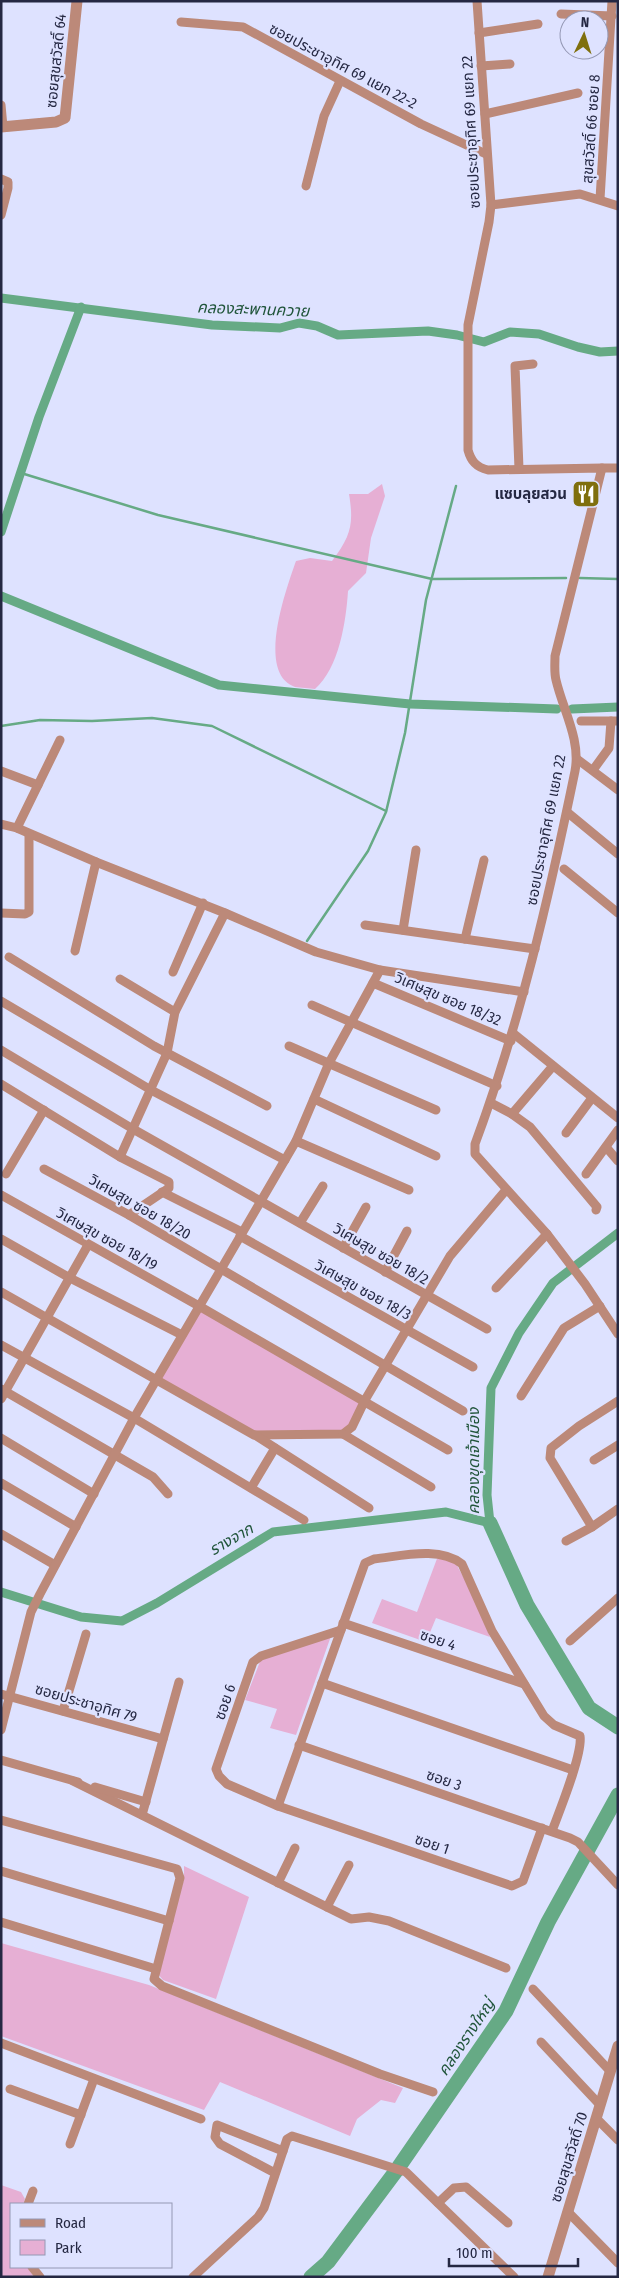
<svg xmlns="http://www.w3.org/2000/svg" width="619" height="2278" font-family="'Fira Sans Condensed','Noto Sans Thai',sans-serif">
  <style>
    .green { fill: #e6afd4 }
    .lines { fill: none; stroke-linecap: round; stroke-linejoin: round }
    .stream { stroke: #66aa85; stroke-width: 2.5 }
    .canal { stroke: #66aa85; stroke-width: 9 }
    .river { stroke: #66aa85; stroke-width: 15 }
    .minor { stroke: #bc8979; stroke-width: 9 }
    .tertiary { stroke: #bc8979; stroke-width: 11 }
    .labels { text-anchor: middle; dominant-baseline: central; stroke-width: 4.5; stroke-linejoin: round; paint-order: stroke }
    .street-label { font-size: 15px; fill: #252843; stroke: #dee2ff }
    .poi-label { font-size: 15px; font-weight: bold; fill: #252843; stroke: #dee2ff; text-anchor: end }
    .water-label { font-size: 16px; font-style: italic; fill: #21553b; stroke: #dee2ff }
  </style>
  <rect width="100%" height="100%" fill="#dee2ff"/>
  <g class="green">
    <path d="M382,484L385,496L371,538L366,573L348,591C346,622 339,668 315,689C309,688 301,688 295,687C255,673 287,587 296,561L310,558L332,561C351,536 354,524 349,494H368Z"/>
    <path d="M199,1306L365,1400L343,1434L254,1435L156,1380Z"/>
    <path d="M438,1556L454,1560L473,1595L490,1637L436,1618L426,1642L372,1623L382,1599L417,1612Z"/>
    <path d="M331,1636L296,1735L270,1728L277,1709L245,1700L261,1659Z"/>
    <path d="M184,1866L249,1897L216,1999L163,1980L158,1974L184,1879Z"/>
    <path d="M1,1943L149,1985L403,2088L395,2103L381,2100L357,2119L350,2136L220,2082L204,2110L1,2036Z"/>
    <path d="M1,2185L21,2192L25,2199L23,2204H11V2267H27L34,2277H1Z"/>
  </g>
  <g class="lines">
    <g class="stream">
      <path d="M21,473L158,515L432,579L566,578"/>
      <path d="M580,578L618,579"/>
      <path d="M1,726L40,720L92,721L152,718L212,726L386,811"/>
      <path d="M307,941L368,851L386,812L405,733L426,600L456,486"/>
    </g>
    <g class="canal">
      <path d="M1,298L212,325L280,328L299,323L317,326L338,335L428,331L457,335L484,342L510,332L539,334L578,347L600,352L618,351"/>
      <path d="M1,532L39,417L81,307"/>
      <path d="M1,596L219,685L410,704L557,709"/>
      <path d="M572,709L618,707"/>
      <path d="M1,1592L81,1617L122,1621L157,1603L273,1532L446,1512L490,1523L487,1495L491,1388L519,1333L553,1283L618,1233"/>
    </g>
    <g class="river">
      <path d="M490,1523L527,1605L589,1708L618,1727"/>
      <path d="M311,2277L328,2262L396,2171L506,2011L548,1922L618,1795"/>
    </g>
    <g class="minor">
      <path d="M477,1L491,205L489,222L468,325V450C471,461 476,467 488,470L602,468L555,656C555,664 554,672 556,680C563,710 581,740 575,771C549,897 520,1023 475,1144V1154L547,1234L585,1284L618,1334"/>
      <path d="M561,14L612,16"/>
      <path d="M181,22L243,27L421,124L486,154"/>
      <path d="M479,33L538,24"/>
      <path d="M481,66L510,64"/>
      <path d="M1,105L3,127"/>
      <path d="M485,114L578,93"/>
      <path d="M1,179L8,182V188L1,215"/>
      <path d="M306,186L324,116L340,81"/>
      <path d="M600,199L612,1"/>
      <path d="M491,205L580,194L618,206"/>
      <path d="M602,468H618"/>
      <path d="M519,469L515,366L533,364"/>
      <path d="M581,721H618"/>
      <path d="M577,759L618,790"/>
      <path d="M593,770L609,748L611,721"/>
      <path d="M1,771L38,785"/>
      <path d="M567,812L618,854"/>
      <path d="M1,824L17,828L96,862L225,913L316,952L380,970L524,992"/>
      <path d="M17,828L60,740"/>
      <path d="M564,869L618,913"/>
      <path d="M1,913L25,914L29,912V834"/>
      <path d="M365,925L535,949"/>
      <path d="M403,930L416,850"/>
      <path d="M465,939L484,860"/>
      <path d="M75,951L96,862"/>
      <path d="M9,957L154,1046L267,1106"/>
      <path d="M173,972L203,903"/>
      <path d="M120,979L175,1012"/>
      <path d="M373,983L511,1041"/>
      <path d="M1,1001L151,1090L285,1160"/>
      <path d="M312,1005L497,1086"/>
      <path d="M514,1034L618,1118"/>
      <path d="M289,1046L436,1110"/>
      <path d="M1,1050L133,1129L487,1329"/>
      <path d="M1,1084L120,1157L169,1182V1188L129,1215"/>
      <path d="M314,1099L436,1156"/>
      <path d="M491,1103L512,1114L530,1127L597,1207L596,1210"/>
      <path d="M512,1114L553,1066"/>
      <path d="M566,1133L592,1098"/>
      <path d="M296,1141L409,1190"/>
      <path d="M606,1147L618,1161"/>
      <path d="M120,1157L167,1053L175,1012L225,913"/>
      <path d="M44,1169L129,1215L463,1411"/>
      <path d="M6,1174L44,1110"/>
      <path d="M586,1174L618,1130"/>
      <path d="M162,1192L242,1232"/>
      <path d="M1,1195L199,1306L448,1450"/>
      <path d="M300,1223L323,1186"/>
      <path d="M240,1236L473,1367"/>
      <path d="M1,1239L70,1278L182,1335"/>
      <path d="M343,1248L366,1207"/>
      <path d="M385,1272L407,1231"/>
      <path d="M496,1288L547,1234"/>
      <path d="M1,1292L254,1435L343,1434L352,1427L365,1400L450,1256L506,1190"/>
      <path d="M1,1345L134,1418L304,1520"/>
      <path d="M1,1389L153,1477L168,1494"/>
      <path d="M521,1396L564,1328L600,1306"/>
      <path d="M1,1399L88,1245"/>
      <path d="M343,1434L431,1487"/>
      <path d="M255,1435L369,1508"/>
      <path d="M1,1438L94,1494"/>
      <path d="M594,1460L618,1445"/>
      <path d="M1,1483L76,1527"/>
      <path d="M251,1488L275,1448"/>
      <path d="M592,1527L550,1458L551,1448L579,1426L618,1401"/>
      <path d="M1,1534L55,1565"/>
      <path d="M566,1541L592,1527L618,1509"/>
      <path d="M343,1623L524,1684"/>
      <path d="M341,1630L261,1656L253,1662L216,1769L219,1776L227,1784L278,1806L512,1886L523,1881L542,1828"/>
      <path d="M570,1641L618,1598"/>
      <path d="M322,1683L573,1770"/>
      <path d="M1,1694L163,1739"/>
      <path d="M63,1711L86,1634"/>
      <path d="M1,1730L31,1612L40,1594L134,1418L296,1141L329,1063L380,970"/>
      <path d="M299,1745L570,1838L578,1842L618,1885"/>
      <path d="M1,1760L78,1782"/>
      <path d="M73,1781L351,1919L369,1917L389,1921L506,1968"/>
      <path d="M95,1787L146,1802"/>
      <path d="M278,1806L365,1563L374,1559C402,1556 439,1546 462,1564L492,1631L544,1716L554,1725L580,1736C583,1754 559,1812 552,1831"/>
      <path d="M142,1815L179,1682"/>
      <path d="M1,1820L177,1869L180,1878L154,1979L162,1986L380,2074L433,2092"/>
      <path d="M1,1871L169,1921"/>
      <path d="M278,1883L295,1848"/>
      <path d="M327,1907L349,1865"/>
      <path d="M1,1922L156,1969"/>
      <path d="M533,1989L610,2071"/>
      <path d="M541,2042L600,2105"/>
      <path d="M1,2043L201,2119"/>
      <path d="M10,2089L81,2115"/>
      <path d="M596,2118L618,2140"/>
      <path d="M70,2144L94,2079"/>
      <path d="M275,2173L220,2144L215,2137L217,2125L283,2151"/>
      <path d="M438,2203L454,2188L466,2187L508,2223"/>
      <path d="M28,2204L33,2191"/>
      <path d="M568,2212L618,2263"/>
      <path d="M32,2267L40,2277"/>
      <path d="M193,2277L258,2217L264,2208L287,2139L292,2136L406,2172L514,2277"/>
    </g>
    <g class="tertiary">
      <path d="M1,127L56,122L65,118L77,1"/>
      <path d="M548,2277L618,2046"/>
    </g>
  </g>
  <defs>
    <symbol id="restaurant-square" viewBox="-11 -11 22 22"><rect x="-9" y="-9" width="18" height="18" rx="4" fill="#7f6f0d" stroke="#dee2ff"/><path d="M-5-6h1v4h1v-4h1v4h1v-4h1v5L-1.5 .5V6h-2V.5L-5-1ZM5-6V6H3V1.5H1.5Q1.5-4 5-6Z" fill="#fff"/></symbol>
  </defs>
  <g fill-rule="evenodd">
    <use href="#restaurant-square" x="570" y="478" width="32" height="32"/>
  </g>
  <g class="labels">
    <g class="street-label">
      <text transform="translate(56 61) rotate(-84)">ซอยสุขสวัสดิ์ 64</text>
      <text transform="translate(343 66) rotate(28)">ซอยประชาอุทิศ 69 แยก 22-2</text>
      <text transform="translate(591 129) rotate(-86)">สุขสวัสดิ์ 66 ซอย 8</text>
      <text transform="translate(471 132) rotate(-93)">ซอยประชาอุทิศ 69 แยก 22</text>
      <text transform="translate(546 830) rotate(-79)">ซอยประชาอุทิศ 69 แยก 22</text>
      <text transform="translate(448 999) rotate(23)">วิเศษสุข ซอย 18/32</text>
      <text transform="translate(140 1207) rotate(30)">วิเศษสุข ซอย 18/20</text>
      <text transform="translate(107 1239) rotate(29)">วิเศษสุข ซอย 18/19</text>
      <text transform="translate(381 1254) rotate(30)">วิเศษสุข ซอย 18/2</text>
      <text transform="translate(363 1290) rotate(29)">วิเศษสุข ซอย 18/3</text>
      <text transform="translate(438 1640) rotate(19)">ซอย 4</text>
      <text transform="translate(225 1702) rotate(-71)">ซอย 6</text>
      <text transform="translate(86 1703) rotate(16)">ซอยประชาอุทิศ 79</text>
      <text transform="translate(444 1780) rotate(19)">ซอย 3</text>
      <text transform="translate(432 1844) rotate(19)">ซอย 1</text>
      <text transform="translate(569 2157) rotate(-73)">ซอยสุขสวัสดิ์ 70</text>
    </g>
    <g class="poi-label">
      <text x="567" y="494">แซบลุยสวน</text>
    </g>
    <g class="water-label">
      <text transform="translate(253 309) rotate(2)">คลองสะพานควาย</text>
      <text transform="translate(473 1461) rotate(-90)">คลองขุดเจ้าเมือง</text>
      <text transform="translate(231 1539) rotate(-30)">รางจาก</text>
      <text transform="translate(466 2037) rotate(-56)">คลองรางใหญ่</text>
    </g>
  </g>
  <rect width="619" height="2278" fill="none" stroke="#252843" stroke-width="5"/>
  <rect x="10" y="2203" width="162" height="65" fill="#dee2ff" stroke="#9498b4"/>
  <rect x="20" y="2219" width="25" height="8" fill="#bc8979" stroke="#9498b4"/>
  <text x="55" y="2228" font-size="15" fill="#252843">Road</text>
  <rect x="20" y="2240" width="25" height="15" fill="#e6afd4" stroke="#9498b4"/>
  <text x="55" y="2253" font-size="15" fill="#252843">Park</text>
  <g transform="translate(584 35) rotate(4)"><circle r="24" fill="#dee2ff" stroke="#9498b4"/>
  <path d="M0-4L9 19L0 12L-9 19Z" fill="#7f6f0d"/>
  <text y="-8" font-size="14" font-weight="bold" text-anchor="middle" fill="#252843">N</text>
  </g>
  <path d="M449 2258v8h129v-8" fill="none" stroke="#252843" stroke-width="2.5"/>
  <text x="456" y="2258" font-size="15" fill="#252843" stroke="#dee2ff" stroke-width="4" paint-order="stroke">100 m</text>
</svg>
